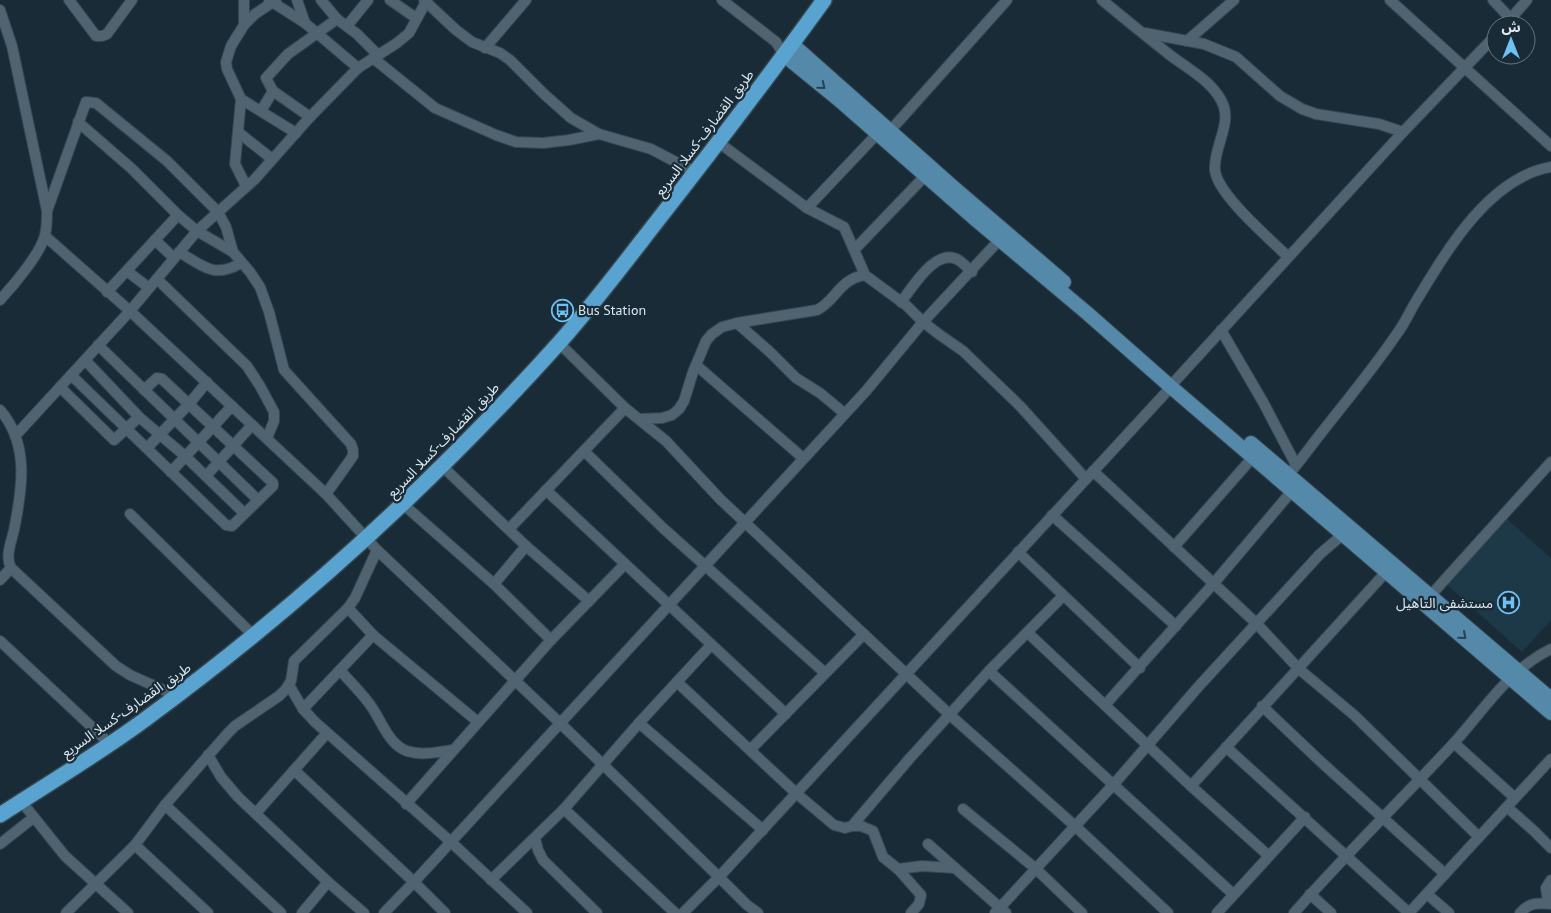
<svg xmlns="http://www.w3.org/2000/svg" width="1551" height="913" font-family="'PT Sans','Noto Sans Arabic',sans-serif">
  <style>
    .built { fill: #1d3847 }
    .lines { fill: none; stroke-linecap: round; stroke-linejoin: round }
    .minor-casing { stroke: #364650; stroke-width: 12 }
    .major-casing { stroke: #364650; stroke-width: 16 }
    .highway-casing { stroke: #364650; stroke-width: 18 }
    .minor { stroke: #4f6371; stroke-width: 10 }
    .major { stroke: #5489a9; stroke-width: 14 }
    .highway { stroke: #58a3cf; stroke-width: 15 }
    .oneway { stroke: #274254 }
    .labels { text-anchor: middle; dominant-baseline: central; stroke-width: 4.5; stroke-linejoin: round; paint-order: stroke }
    .street-label { font-size: 14px; fill: #dce8f0; stroke: #182b37 }
    .poi-label { font-size: 14px; fill: #dce8f0; stroke: #182b37; text-anchor: start }
  </style>
  <rect width="100%" height="100%" fill="#182b37"/>
  <path class="built" d="M1507,519L1551,558V620L1522,652L1447,585Z"/>
  <g class="lines">
    <defs>
      <g id="minor">
        <path d="M69,0L96,36H102L107,34L132,0"/>
        <path d="M244,0V25"/>
        <path d="M269,0L305,23L358,68"/>
        <path d="M297,0L305,23"/>
        <path d="M321,0L337,19L357,34L378,55"/>
        <path d="M390,0L416,18"/>
        <path d="M424,0L456,30L472,42L500,53L510,60L544,94L571,118L599,134L651,149L695,172"/>
        <path d="M722,0L776,42L784,55"/>
        <path d="M1102,0C1125,19 1147,37 1170,55C1188,69 1210,80 1221,100C1234,123 1213,146 1215,170C1217,194 1269,238 1287,256"/>
        <path d="M1390,0L1551,146"/>
        <path d="M1493,0L1511,19"/>
        <path d="M0,10L12,46L47,211C47,219 47,227 45,235C41,253 13,286 0,300"/>
        <path d="M1505,25L1527,0"/>
        <path d="M347,26L368,0"/>
        <path d="M1145,33L1204,44L1236,57L1280,96L1302,109L1316,114L1379,124L1403,132"/>
        <path d="M1187,41L1234,0"/>
        <path d="M485,48L526,0"/>
        <path d="M373,58L435,108L496,135L516,142L543,143L569,140L599,134"/>
        <path d="M241,99L296,133"/>
        <path d="M261,111L273,91"/>
        <path d="M310,117L273,91L266,78L288,54L337,19"/>
        <path d="M78,122L131,168L178,215L197,231L233,252"/>
        <path d="M890,131L1007,0"/>
        <path d="M238,132L272,159"/>
        <path d="M718,142L807,208L844,227L865,275L907,306L923,322L940,335L963,351L1020,406L1086,479"/>
        <path d="M246,186L235,164L241,99L227,69L226,62L231,46L244,25L255,14L276,0"/>
        <path d="M807,208L878,133"/>
        <path d="M47,211L86,102L96,103L167,161L218,212L226,227L233,252L250,272L260,287L269,312L284,370L351,444L353,450V456L326,494"/>
        <path d="M45,236L130,311L326,494L377,550L560,723L719,877L1171,387"/>
        <path d="M155,240L174,258"/>
        <path d="M854,250L925,176"/>
        <path d="M179,252C203,266 214,279 241,263"/>
        <path d="M127,271L149,288"/>
        <path d="M157,279L247,366L260,386L274,412V421L267,438"/>
        <path d="M107,292L178,215"/>
        <path d="M901,302C913,287 937,245 960,261C964,264 968,268 972,272"/>
        <path d="M737,323L770,352L796,378L820,393L844,413"/>
        <path d="M1221,330L1263,402L1296,465"/>
        <path d="M559,343L625,408L666,441L720,499L804,578L950,715L1075,826L1168,913"/>
        <path d="M98,345L258,500"/>
        <path d="M85,360L139,417L185,456L244,513"/>
        <path d="M696,365L803,458"/>
        <path d="M71,375L226,525L232,526L273,486V483L162,379L157,378L144,390"/>
        <path d="M1176,380L1403,132L1496,35"/>
        <path d="M60,387L114,440L139,417"/>
        <path d="M0,410C30,444 22,490 14,530C11,543 5,556 11,568L116,666L130,675L177,696"/>
        <path d="M640,419L662,418L672,415L679,409L684,401L693,372L706,341L712,334L722,327L737,323L817,310C836,301 839,279 865,275"/>
        <path d="M15,436L130,311L197,231L255,179L310,117L358,68L397,43L409,33L427,0"/>
        <path d="M147,448L189,404L207,382"/>
        <path d="M584,451L663,528L825,673"/>
        <path d="M442,466L526,546L589,601"/>
        <path d="M1093,471L1256,623L1299,669L1354,715L1479,837"/>
        <path d="M171,472L232,406"/>
        <path d="M206,476L252,425"/>
        <path d="M1284,479C1298,465 1309,448 1322,432C1347,400 1373,369 1396,335C1404,325 1409,313 1415,303C1446,252 1488,178 1551,167"/>
        <path d="M546,490L786,714"/>
        <path d="M404,505L494,584L551,640"/>
        <path d="M130,514L253,635"/>
        <path d="M1052,515L1176,626"/>
        <path d="M509,529L625,408"/>
        <path d="M1174,547L1253,457"/>
        <path d="M1018,552L1140,668"/>
        <path d="M0,580L11,568"/>
        <path d="M494,584L526,546"/>
        <path d="M1431,595L1551,462"/>
        <path d="M348,608L373,635L478,722"/>
        <path d="M1028,633L1191,786L1269,856"/>
        <path d="M0,641L110,744"/>
        <path d="M340,670C350,682 362,693 371,706C381,720 389,745 407,751C422,756 438,752 453,750"/>
        <path d="M989,671L1233,894"/>
        <path d="M677,682L797,794L834,825L845,828L852,826L910,758L989,671L1063,596"/>
        <path d="M289,685L303,709L315,722L451,842L527,913"/>
        <path d="M1105,705L1214,583L1292,491"/>
        <path d="M1262,706L1320,761L1445,874"/>
        <path d="M303,709L373,635"/>
        <path d="M639,723L763,830"/>
        <path d="M1454,743L1515,798"/>
        <path d="M1226,747L1409,913"/>
        <path d="M751,749L864,634"/>
        <path d="M208,755L221,777L238,797L328,882L364,913"/>
        <path d="M294,770L414,882L445,913"/>
        <path d="M1191,786L1387,571"/>
        <path d="M21,801L65,856L128,913"/>
        <path d="M406,804L551,640L625,564"/>
        <path d="M165,805L281,913"/>
        <path d="M1507,807L1534,831L1551,848"/>
        <path d="M564,809L675,913"/>
        <path d="M963,809L1035,868L1082,913"/>
        <path d="M256,813L327,733"/>
        <path d="M852,826H861L873,831L883,857L898,869L922,866L955,868"/>
        <path d="M535,838L538,850L543,860L597,913"/>
        <path d="M0,844L33,818"/>
        <path d="M928,844L1006,913"/>
        <path d="M135,845L208,913"/>
        <path d="M898,869L921,895L919,904L911,913"/>
        <path d="M491,880L564,809L639,723L711,645"/>
        <path d="M1310,894L1331,913"/>
        <path d="M1427,894L1449,913"/>
        <path d="M1548,903L1546,888L1551,880"/>
        <path d="M66,913L135,845L165,805L228,733L235,726L279,696L286,689L291,681L294,661L348,608L355,598L377,550"/>
        <path d="M302,913L328,882"/>
        <path d="M384,913L414,882L866,391L923,322L1004,235"/>
        <path d="M683,913L719,877L747,905L758,913"/>
        <path d="M995,913L1114,784L1199,686L1320,554L1348,530"/>
        <path d="M1217,913L1305,817"/>
        <path d="M1294,913C1345,855 1400,801 1453,744C1484,710 1508,670 1551,649"/>
        <path d="M1409,913L1551,759"/>
        <path d="M1520,913C1530,902 1537,903 1551,904"/>
      </g>
      <g id="major">
        <path d="M792,44L953,187L1064,282"/>
        <path d="M784,55L838,99L975,219L1087,313L1171,387L1551,713"/>
        <path d="M1251,443L1551,699"/>
      </g>
      <path id="highway" d="M0,815C49,783 100,753 147,718C297,608 434,482 559,343C592,306 623,265 654,225C712,151 769,76 824,0"/>
    </defs>
    <use href="#minor" class="minor-casing"/>
    <use href="#major" class="major-casing"/>
    <use href="#highway" class="highway-casing"/>
    <use href="#minor" class="minor"/>
    <use href="#major" class="major"/>
    <use href="#highway" class="highway"/>
  </g>
  <defs><path id="oneway-chevron" d="M-2-3.5L2.5 0L-2 3.5" fill="none" stroke-width="1.6" stroke-linecap="round" stroke-linejoin="round" transform="scale(1.25)"/></defs>
  <g class="oneway">
    <use href="#oneway-chevron" transform="translate(822 86) rotate(39)"/>
    <use href="#oneway-chevron" transform="translate(1463 636) rotate(41)"/>
  </g>
  <defs>
    <symbol id="bus-ring" viewBox="-11 -11 22 22"><circle r="9.5" fill="#182b37" stroke="#6ec2f3" stroke-width="1.5"/><path d="M-5-6H5V4H4V6H2V4H-2V6H-4V4H-5ZM-3.5-4V0h7V-4ZM-3.5 1.2v1.5H-2V1.2ZM2 1.2v1.5H3.5V1.2Z" fill="#6ec2f3"/></symbol>
    <symbol id="hospital-ring" viewBox="-11 -11 22 22"><circle r="9.5" fill="#182b37" stroke="#6ec2f3" stroke-width="1.5"/><path d="M-5-5h3v3.5h4V-5h3V5h-3V1.5h-4V5h-3Z" fill="#6ec2f3"/></symbol>
  </defs>
  <g fill-rule="evenodd">
    <use href="#bus-ring" x="550" y="298" width="25" height="25"/>
    <use href="#hospital-ring" x="1496" y="590" width="25" height="25"/>
  </g>
  <g class="labels">
    <g class="street-label">
      <text transform="translate(704 133) rotate(-53)">طريق القضارف-كسلا السريع</text>
      <text transform="translate(443 440) rotate(-46)">طريق القضارف-كسلا السريع</text>
      <text transform="translate(126 710) rotate(-35)">طريق القضارف-كسلا السريع</text>
    </g>
    <g class="poi-label">
      <text x="578" y="310">Bus Station</text>
      <text x="1493" y="603" text-anchor="end">مستشفى التاهيل</text>
    </g>
  </g>
  <g transform="translate(1511 40)"><circle r="24" fill="#182b37" stroke="#667781"/>
  <path d="M0-4L9 19L0 12L-9 19Z" fill="#6ec2f3"/>
  <text y="-8" font-size="14" font-weight="bold" text-anchor="middle" fill="#dce8f0">ش</text>
  </g>
</svg>
